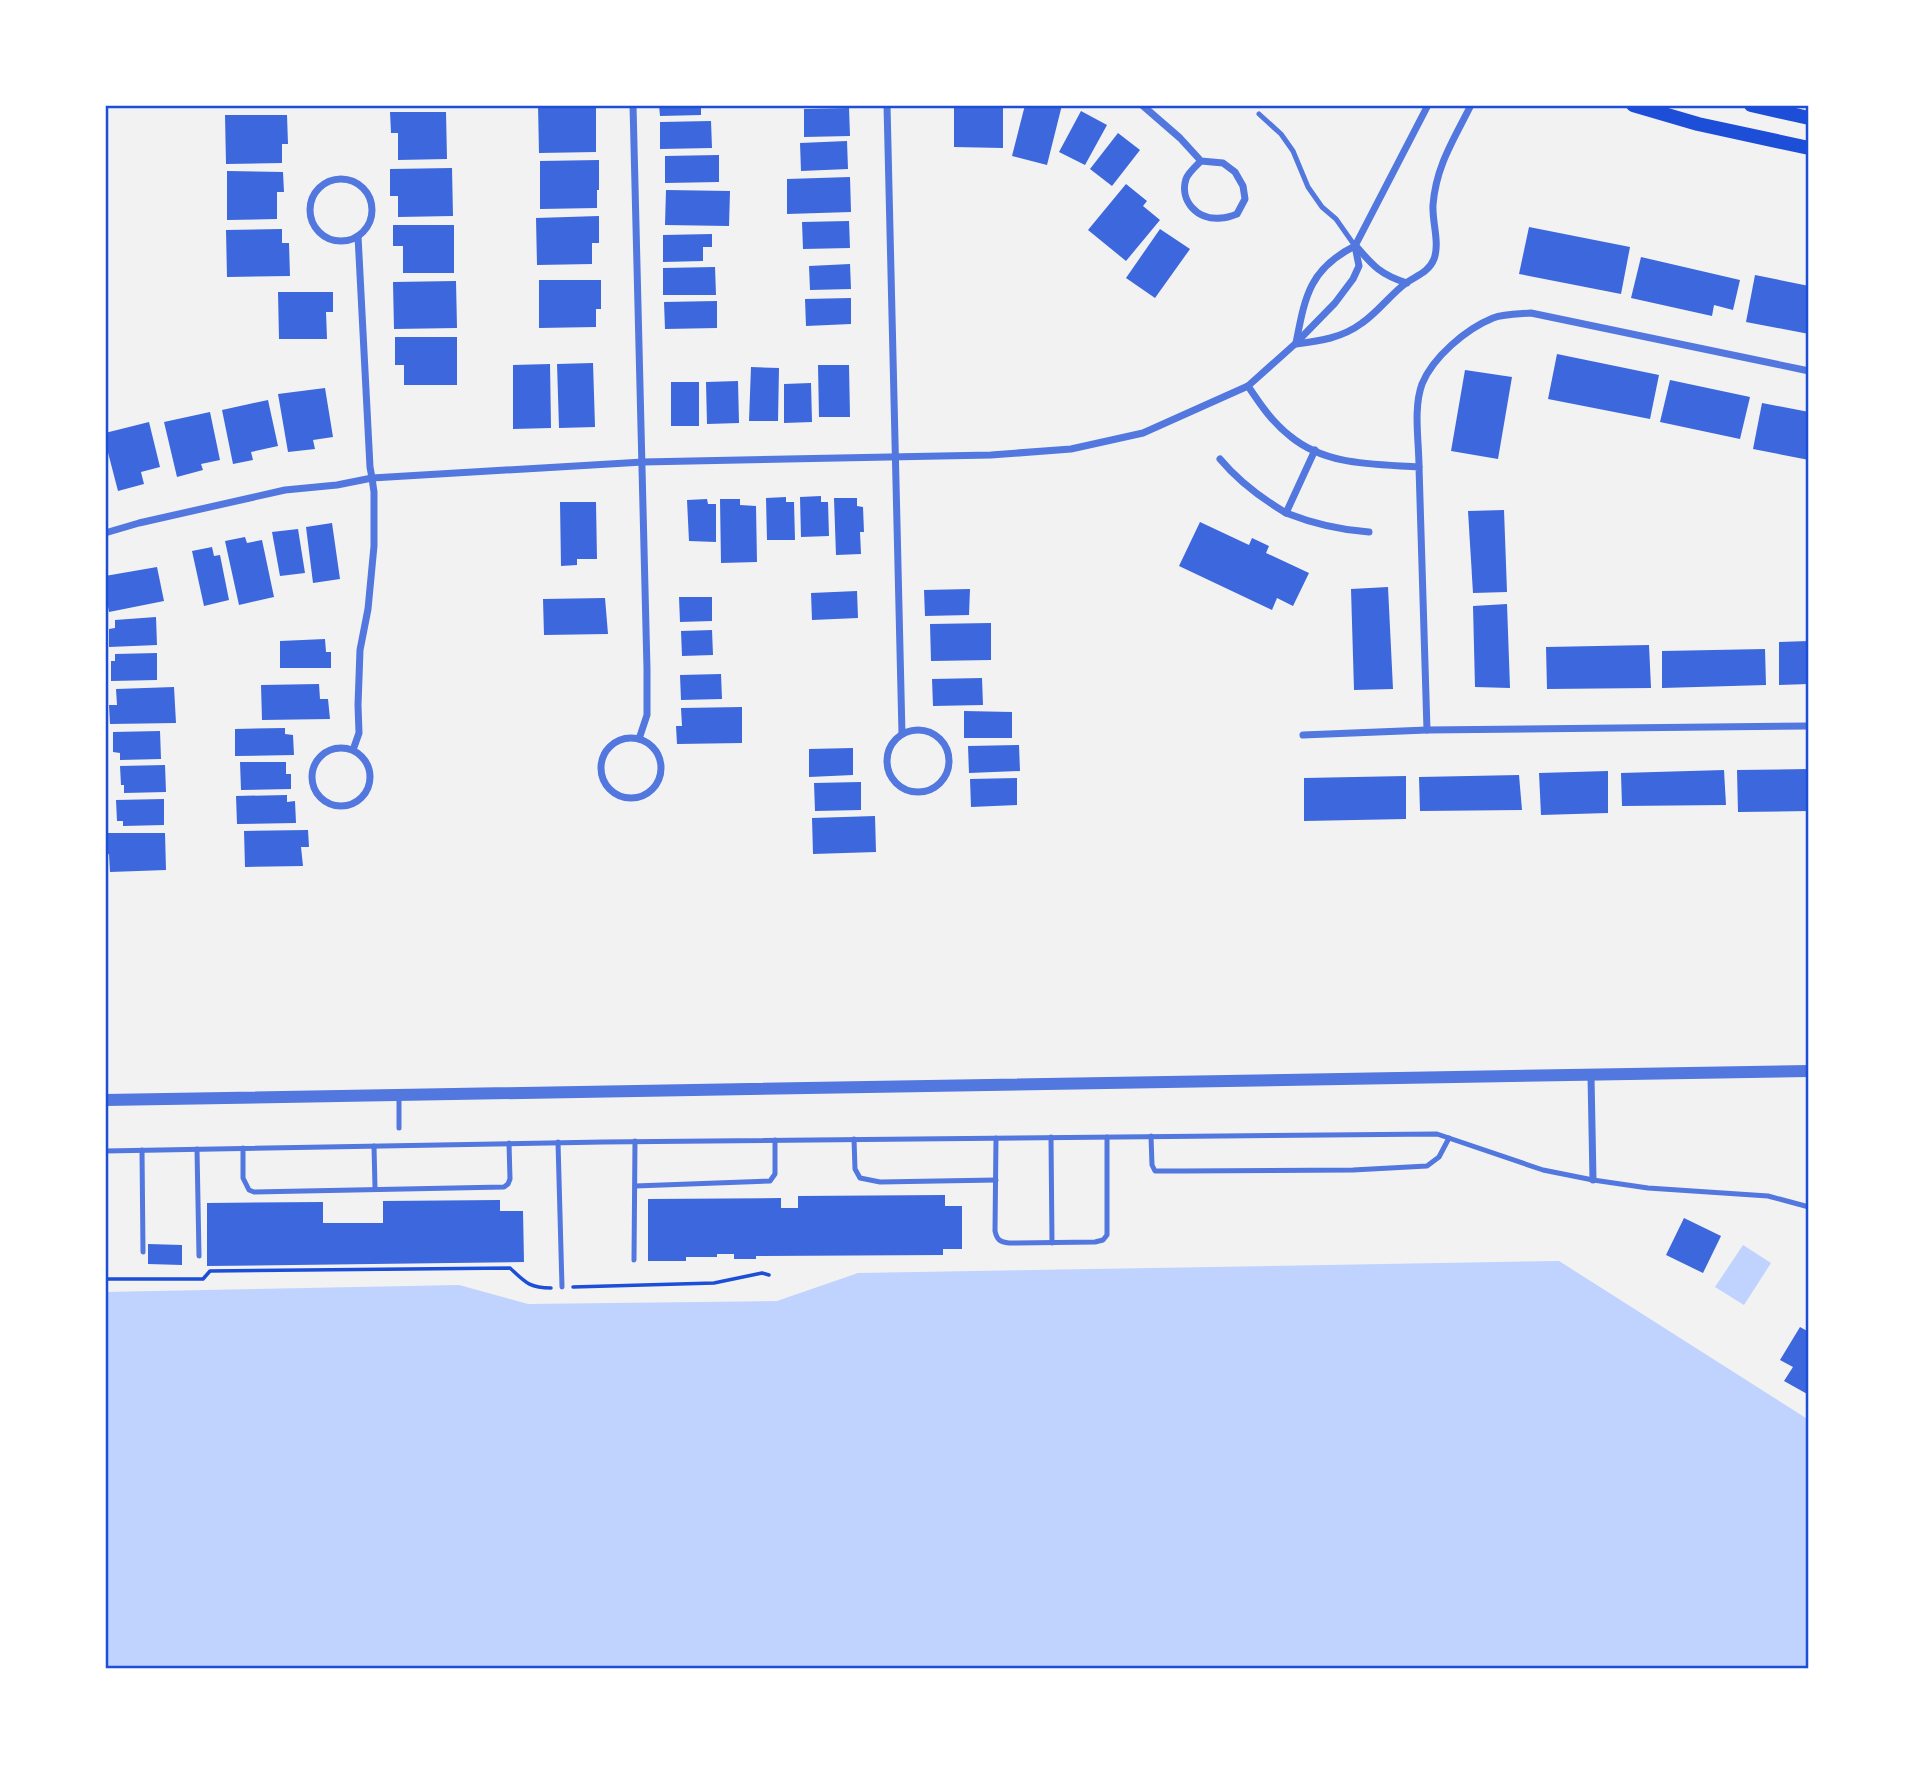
<svg xmlns="http://www.w3.org/2000/svg" width="1914" height="1774" font-family="Manrope,sans-serif">
  <style>
    .water { fill: #bfd3fe }
    .building { fill: #3d67dc }
    .lines { fill: none; stroke-linecap: round; stroke-linejoin: round }
    .path { stroke: #1d4ed8; stroke-width: 3.5 }
    .service { stroke: #5277de; stroke-width: 5 }
    .minor { stroke: #5277de; stroke-width: 7 }
    .tertiary { stroke: #5277de; stroke-width: 12 }
    .secondary { stroke: #1d4ed8; stroke-width: 14 }
    .neatline { fill: none; stroke: #1d4ed8; stroke-width: 2.5 }
  </style>
  <rect width="100%" height="100%" fill="#f2f2f2"/>
  <g class="water">
    <path d="M1743,1245L1771,1263L1744,1305L1715,1287Z"/>
    <path d="M1559,1261L1809,1420V1669H105V1292L459,1285L528,1304L777,1301L858,1273Z"/>
  </g>
  <g class="building">
    <path d="M538,105H596V152L539,153Z"/>
    <path d="M659,105H701V115L660,116Z"/>
    <path d="M954,105H1003V148L954,147Z"/>
    <path d="M1025,105H1062L1047,165L1012,156Z"/>
    <path d="M849,108L850,136L804,137V109Z"/>
    <path d="M1081,111L1107,125L1085,165L1059,152Z"/>
    <path d="M390,112H446L447,159L398,160V133H391Z"/>
    <path d="M225,115H287L288,144H282V163L226,164Z"/>
    <path d="M711,121L712,148L660,149V122Z"/>
    <path d="M1118,133L1140,150L1112,186L1090,169Z"/>
    <path d="M847,141L848,169L801,171L800,143Z"/>
    <path d="M719,155V182L665,183V156Z"/>
    <path d="M599,160V190H597V208L540,209V161Z"/>
    <path d="M452,168L453,216L398,217V196H390V169Z"/>
    <path d="M227,171L283,172L284,192H277V219L227,220Z"/>
    <path d="M850,177L851,212L787,214V179Z"/>
    <path d="M1126,184L1147,201L1143,206L1160,220L1126,261L1088,230Z"/>
    <path d="M666,190L730,191L729,226L665,225Z"/>
    <path d="M599,216V243H592V264L537,265L536,218Z"/>
    <path d="M849,221L850,248L803,249L802,222Z"/>
    <path d="M393,225H454V273H403V246H393Z"/>
    <path d="M1529,227L1630,247L1621,294L1519,274Z"/>
    <path d="M282,229V243H289L290,276L227,277L226,230Z"/>
    <path d="M1160,229L1190,249L1155,298L1126,278Z"/>
    <path d="M712,234V247H703V261L663,262V235Z"/>
    <path d="M1641,257L1740,280L1733,310L1714,305L1712,316L1631,298Z"/>
    <path d="M850,264L851,289L810,290L809,266Z"/>
    <path d="M715,267L716,295H663V268Z"/>
    <path d="M1755,275L1809,286V334L1746,322Z"/>
    <path d="M539,280H601V309H596V327L539,328Z"/>
    <path d="M456,281L457,328L394,329L393,282Z"/>
    <path d="M278,292H333V312H326L327,339H279Z"/>
    <path d="M851,298V324L806,326L805,299Z"/>
    <path d="M717,301V328L665,329L664,302Z"/>
    <path d="M395,337H457V385H404V365H395Z"/>
    <path d="M1557,354L1659,375L1650,419L1548,399Z"/>
    <path d="M593,363L595,427L559,428L557,364Z"/>
    <path d="M550,364L551,428L513,429V365Z"/>
    <path d="M818,365H849L850,417H819Z"/>
    <path d="M751,367L779,368L778,421H749Z"/>
    <path d="M1465,370L1512,377L1498,459L1451,451Z"/>
    <path d="M1670,380L1750,397L1740,439L1660,422Z"/>
    <path d="M738,381L739,423L707,424L706,382Z"/>
    <rect x="671" y="382" width="28" height="44"/>
    <path d="M811,383L812,422L784,423V384Z"/>
    <path d="M325,388L333,437L313,440L315,449L288,452L278,394Z"/>
    <path d="M268,400L278,446L251,452L253,460L233,464L222,410Z"/>
    <path d="M1762,403L1809,412V460L1753,449Z"/>
    <path d="M210,412L220,460L201,464L203,470L177,477L164,422Z"/>
    <path d="M149,422L160,467L141,472L144,484L118,491L105,441V433Z"/>
    <path d="M821,496V502H828L829,536L801,537L800,497Z"/>
    <path d="M786,497V502H794L795,540H767L766,498Z"/>
    <path d="M834,498H857V506L863,507L864,532H860L861,554L836,555Z"/>
    <path d="M707,499L708,504H716V542L689,541L687,500Z"/>
    <path d="M720,499H740V505L756,506L757,562L721,563Z"/>
    <path d="M560,502H596L597,559H577V565L561,566Z"/>
    <path d="M1504,510L1507,592L1473,593L1468,511Z"/>
    <path d="M1200,522L1249,545L1252,538L1269,546L1266,553L1309,573L1293,606L1277,598L1272,610L1179,566Z"/>
    <path d="M332,523L340,579L313,583L306,527Z"/>
    <path d="M298,529L305,573L280,576L272,532Z"/>
    <path d="M245,537L247,543L262,540L274,597L239,605L225,541Z"/>
    <path d="M212,547L214,556L220,555L229,600L204,606L192,551Z"/>
    <path d="M157,567L164,601L109,612L105,590V576Z"/>
    <path d="M1388,587L1393,689L1354,690L1351,589Z"/>
    <path d="M970,589L969,615L925,616L924,590Z"/>
    <path d="M857,591L858,618L812,620L811,593Z"/>
    <path d="M679,597H712V621L680,622Z"/>
    <path d="M605,598L608,634L544,635L543,599Z"/>
    <path d="M1507,604L1510,688L1475,687L1473,606Z"/>
    <path d="M156,617L157,645L109,647V629L115,628V620Z"/>
    <path d="M991,623V660L931,661L930,624Z"/>
    <path d="M712,630L713,655L682,656L681,631Z"/>
    <path d="M325,639L326,652H331V668H280V641Z"/>
    <path d="M1809,641V684L1779,685V642Z"/>
    <path d="M1649,645L1651,688L1547,689L1546,647Z"/>
    <path d="M1765,649L1766,685L1662,688V651Z"/>
    <path d="M157,653V680L111,681V661H115V654Z"/>
    <path d="M721,674L722,699L681,700L680,675Z"/>
    <path d="M982,678L983,705L933,706L932,679Z"/>
    <path d="M319,684L320,699H328L330,719L262,720L261,685Z"/>
    <path d="M174,687L176,723L110,724L109,705H117L116,689Z"/>
    <path d="M742,707V743L677,744L676,726H682L681,708Z"/>
    <path d="M964,711L1012,712V738H964Z"/>
    <path d="M285,728V734L293,735L294,755L235,756V729Z"/>
    <path d="M160,731L161,759L120,760V753L113,752V732Z"/>
    <path d="M1019,745L1020,771L969,773L968,746Z"/>
    <path d="M853,748V775L809,777V749Z"/>
    <path d="M240,762H286V774H291V789L241,790Z"/>
    <path d="M165,765L166,792L124,793V785H121L120,766Z"/>
    <path d="M1809,769V811L1738,812L1737,770Z"/>
    <path d="M1724,770L1726,805L1622,806L1621,773Z"/>
    <path d="M1608,771V813L1541,815L1539,773Z"/>
    <path d="M1519,775L1522,810L1420,811L1419,777Z"/>
    <path d="M1406,776V819L1304,821V778Z"/>
    <path d="M1017,778V805L971,807L970,779Z"/>
    <path d="M861,782V810L815,811L814,783Z"/>
    <path d="M287,795V802L295,801L296,823L237,824L236,796Z"/>
    <path d="M164,799V825L123,826V821H117L116,800Z"/>
    <path d="M875,816L876,852L813,854L812,818Z"/>
    <path d="M308,830L309,847H301L303,866L245,867L244,831Z"/>
    <path d="M105,833H165L166,870L110,872L109,854L105,855Z"/>
    <path d="M945,1195V1206H962V1249H943V1255L756,1256V1259H734V1254H717V1257H686V1261H648V1199L781,1198V1208H798V1196Z"/>
    <path d="M500,1200V1211H523L524,1262L207,1266V1203L323,1202V1223H383V1201Z"/>
    <path d="M1684,1218L1721,1236L1703,1273L1666,1255Z"/>
    <path d="M148,1244L182,1245V1265L148,1264Z"/>
    <path d="M1800,1327L1809,1332V1395L1784,1381L1793,1367L1780,1360Z"/>
  </g>
  <g class="lines">
    <g class="path">
      <path d="M105,1279H203L210,1271L510,1268C525,1282 529,1288 551,1288"/>
      <path d="M573,1287L714,1283L762,1273L769,1275"/>
    </g>
    <g class="service">
      <path d="M1259,114L1281,134L1293,151L1308,187L1322,207L1336,219L1355,246"/>
      <path d="M399,1096V1128"/>
      <path d="M1151,1136L1152,1165L1155,1171H1182L1353,1170L1427,1166L1439,1157L1449,1138"/>
      <path d="M1051,1137L1052,1243"/>
      <path d="M996,1138L995,1231C997,1240 1000,1242 1009,1243L1095,1242L1103,1240L1107,1235V1137"/>
      <path d="M854,1139L855,1169L860,1178L880,1182L996,1180"/>
      <path d="M558,1142L562,1287"/>
      <path d="M374,1146L375,1188"/>
      <path d="M243,1148V1178L249,1190L254,1192L504,1187L508,1184L510,1179L509,1143"/>
      <path d="M197,1149L199,1256"/>
      <path d="M142,1150L143,1252"/>
      <path d="M105,1151L603,1142L1437,1134L1543,1170L1593,1180L1648,1188L1768,1196L1809,1207"/>
      <path d="M635,1186L770,1181L775,1174V1140"/>
      <path d="M634,1260L635,1141"/>
    </g>
    <g class="minor">
      <path d="M633,105L647,669V715L639,739"/>
      <path d="M887,105L902,734"/>
      <path d="M1142,105L1180,138L1201,161L1223,163L1235,172L1243,186L1245,199L1237,214C1232,216 1226,218 1221,218C1198,221 1179,201 1186,179C1188,173 1196,166 1201,161"/>
      <circle cx="341" cy="210" r="31"/>
      <path d="M358,236L370,467L372,478L643,462L991,455L1071,449L1143,433L1248,386L1295,344L1335,303L1353,279L1359,266L1355,246"/>
      <path d="M1355,246L1428,105"/>
      <path d="M1356,246C1373,266 1381,275 1407,283"/>
      <path d="M1296,343C1305,297 1309,269 1355,246"/>
      <path d="M1296,344C1320,341 1342,338 1362,323C1378,312 1390,295 1406,283C1416,276 1429,272 1434,259C1440,243 1432,222 1433,205C1436,166 1454,139 1471,105"/>
      <path d="M1248,386C1260,404 1272,422 1290,436C1326,466 1375,464 1419,467L1427,730"/>
      <path d="M1220,459C1239,482 1261,498 1286,513L1315,450"/>
      <path d="M1419,467C1419,441 1413,409 1422,384C1433,357 1466,329 1493,318C1504,314 1519,314 1531,313L1809,371"/>
      <path d="M1286,513C1314,524 1339,530 1369,532"/>
      <path d="M105,533L139,523L285,490L337,485L372,478L374,492V546L368,609L360,650L358,705L359,733L353,750"/>
      <circle cx="918" cy="761" r="31"/>
      <path d="M1303,735L1427,730L1809,726"/>
      <circle cx="631" cy="768" r="30"/>
      <circle cx="341" cy="777" r="29"/>
      <path d="M1591,1076L1593,1180"/>
    </g>
    <path class="tertiary" d="M105,1100L1809,1071"/>
    <g class="secondary">
      <path d="M1633,105L1698,124L1809,148"/>
      <path d="M1751,105L1809,118"/>
    </g>
  </g>
  <rect width="1914" height="1774" fill="none" stroke="#ffffff" stroke-width="214"/>
  <rect x="107" y="107" width="1700" height="1560" class="neatline"/>
</svg>
